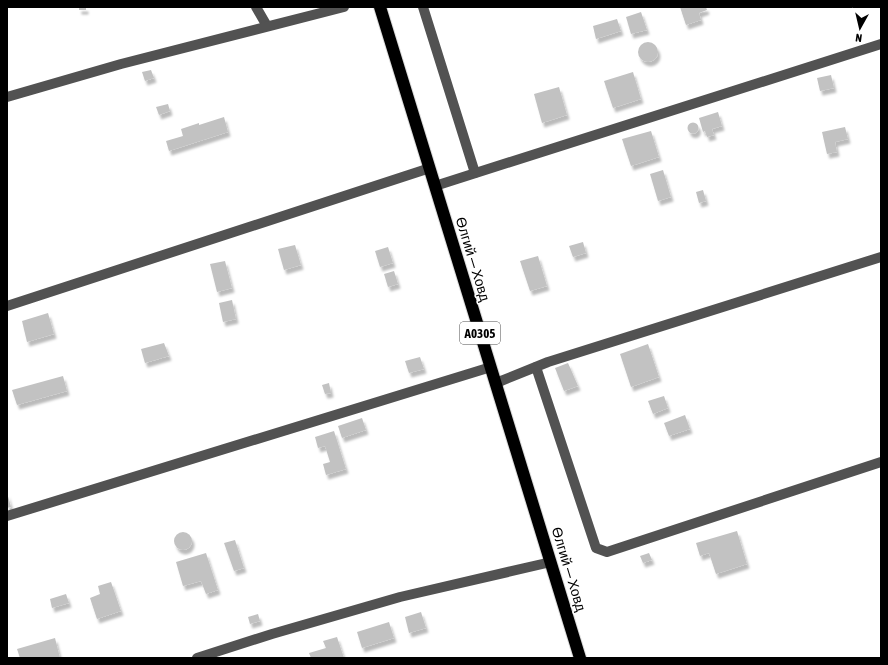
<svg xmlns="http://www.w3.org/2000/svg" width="888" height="665" font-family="'Asap Condensed',sans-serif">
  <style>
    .building { fill: #c2c2c2; filter: url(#shadow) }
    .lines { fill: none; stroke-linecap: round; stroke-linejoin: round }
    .highway-casing { stroke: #dbdbdb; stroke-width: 14 }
    .minor { stroke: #525252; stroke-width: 10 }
    .highway { stroke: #000; stroke-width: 12 }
    .labels { text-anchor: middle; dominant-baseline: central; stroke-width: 3; stroke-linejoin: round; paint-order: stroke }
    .shield { fill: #fff; stroke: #4c4c4c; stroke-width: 1 }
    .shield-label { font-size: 13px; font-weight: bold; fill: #000 }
    .street-label { font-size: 14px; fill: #000; stroke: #fff }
  </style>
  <defs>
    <filter id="shadow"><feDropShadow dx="2.5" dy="4.5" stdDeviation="1" flood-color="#0004"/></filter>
  </defs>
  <rect width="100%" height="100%" fill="#fff"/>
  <g class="building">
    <rect x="79" y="7" width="7" height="3"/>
    <path d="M680,7H706L707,10L699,13L701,20L686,25Z"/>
    <path d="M641,12L647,30L631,34L626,17Z"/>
    <path d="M617,19L621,31L596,39L593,26Z"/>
    <circle cx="648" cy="52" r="10"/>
    <path d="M151,70L154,78L145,81L142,72Z"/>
    <path d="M633,72L641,99L613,108L604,81Z"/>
    <path d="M831,75L834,88L820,91L817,78Z"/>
    <path d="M559,87L567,115L542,123L534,94Z"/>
    <path d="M168,104L170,111L159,115L156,107Z"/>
    <path d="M718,112L722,126L712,129L714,135L707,137L705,131L703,132L699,118Z"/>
    <path d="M224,117L228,132L169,151L166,141L183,136L181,129L199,123V125Z"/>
    <circle cx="693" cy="128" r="5.5"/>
    <path d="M845,127L848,139L835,142L837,152L827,154L822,132Z"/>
    <path d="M651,131L659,157L631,166L622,139Z"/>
    <path d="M663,170L671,197L658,201L650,174Z"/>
    <path d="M703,190L706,201L699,203L696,192Z"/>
    <path d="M583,242L586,253L573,257L569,246Z"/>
    <path d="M295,245L301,265L284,270L278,249Z"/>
    <path d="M388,247L393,263L380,267L375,251Z"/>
    <path d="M538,256L547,286L530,291L520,261Z"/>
    <path d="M225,261L232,288L217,292L210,264Z"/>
    <path d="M394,271L398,284L388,287L384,274Z"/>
    <path d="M232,300L236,319L223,322L219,303Z"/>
    <path d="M48,313L54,334L27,342L22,321Z"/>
    <path d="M164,343L169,356L145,363L141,349Z"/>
    <path d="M648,344L659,377L631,387L620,354Z"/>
    <path d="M420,357L424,369L409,373L405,361Z"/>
    <path d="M568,363L578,386L564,391L555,368Z"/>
    <path d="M63,376L67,391L17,405L12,390Z"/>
    <path d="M329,383L331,393L325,394L322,385Z"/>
    <path d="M664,396L668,408L653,414L648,401Z"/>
    <path d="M685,415L690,429L669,436L664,423Z"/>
    <path d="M362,418L366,430L342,438L338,426Z"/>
    <path d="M334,431L346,469L326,475L323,464L330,462L325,446L318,448L315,437Z"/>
    <path d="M7,493L11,507L7,508Z"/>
    <path d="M737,531L747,564L716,574L709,553L700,556L696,543Z"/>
    <circle cx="183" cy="541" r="9"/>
    <path d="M235,540L244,568L234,571L224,543Z"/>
    <path d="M206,553L218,590L206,594L201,581L183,586L176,562Z"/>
    <path d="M649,553L652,560L643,563L640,556Z"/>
    <path d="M111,582L121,611L97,619L90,598L100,594L98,586Z"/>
    <path d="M66,594L69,603L52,608L50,599Z"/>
    <path d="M421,612L426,628L409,633L405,617Z"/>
    <path d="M258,614L260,621L250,624L248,617Z"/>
    <path d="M389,622L394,638L362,648L357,632Z"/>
    <path d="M337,637L344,658H311L309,653L326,648L323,641Z"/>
    <path d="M55,638L60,658H20L17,649Z"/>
  </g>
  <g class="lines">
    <defs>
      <path id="highway" d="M380,7L580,658"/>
    </defs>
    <use href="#highway" class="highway-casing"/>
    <g class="minor">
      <path d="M256,7L267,26"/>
      <path d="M423,7L475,173"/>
      <path d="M7,97L121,64L344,7"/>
      <path d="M435,186L881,44"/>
      <path d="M7,306L430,168"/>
      <path d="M536,367L596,548L607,552L881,462"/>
      <path d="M496,383L548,362L881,257"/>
      <path d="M7,516L491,367"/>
      <path d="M197,658L272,634L400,597L551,562"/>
    </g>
    <use href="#highway" class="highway"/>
  </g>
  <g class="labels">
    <rect class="shield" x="460" y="322" width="40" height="22" rx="3"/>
    <g class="shield-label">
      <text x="480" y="333">A0305</text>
    </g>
    <g class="street-label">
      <text transform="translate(473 259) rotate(73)">Өлгий — Ховд</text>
      <text transform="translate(569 569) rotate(73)">Өлгий — Ховд</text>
    </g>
  </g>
  <rect width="888" height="665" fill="none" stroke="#000000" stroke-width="16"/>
  <g transform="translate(860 28) rotate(188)" stroke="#ffffff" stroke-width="3" paint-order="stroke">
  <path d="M0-3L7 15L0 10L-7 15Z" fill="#000000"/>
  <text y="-6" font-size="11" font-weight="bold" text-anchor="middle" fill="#000000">N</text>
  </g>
</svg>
